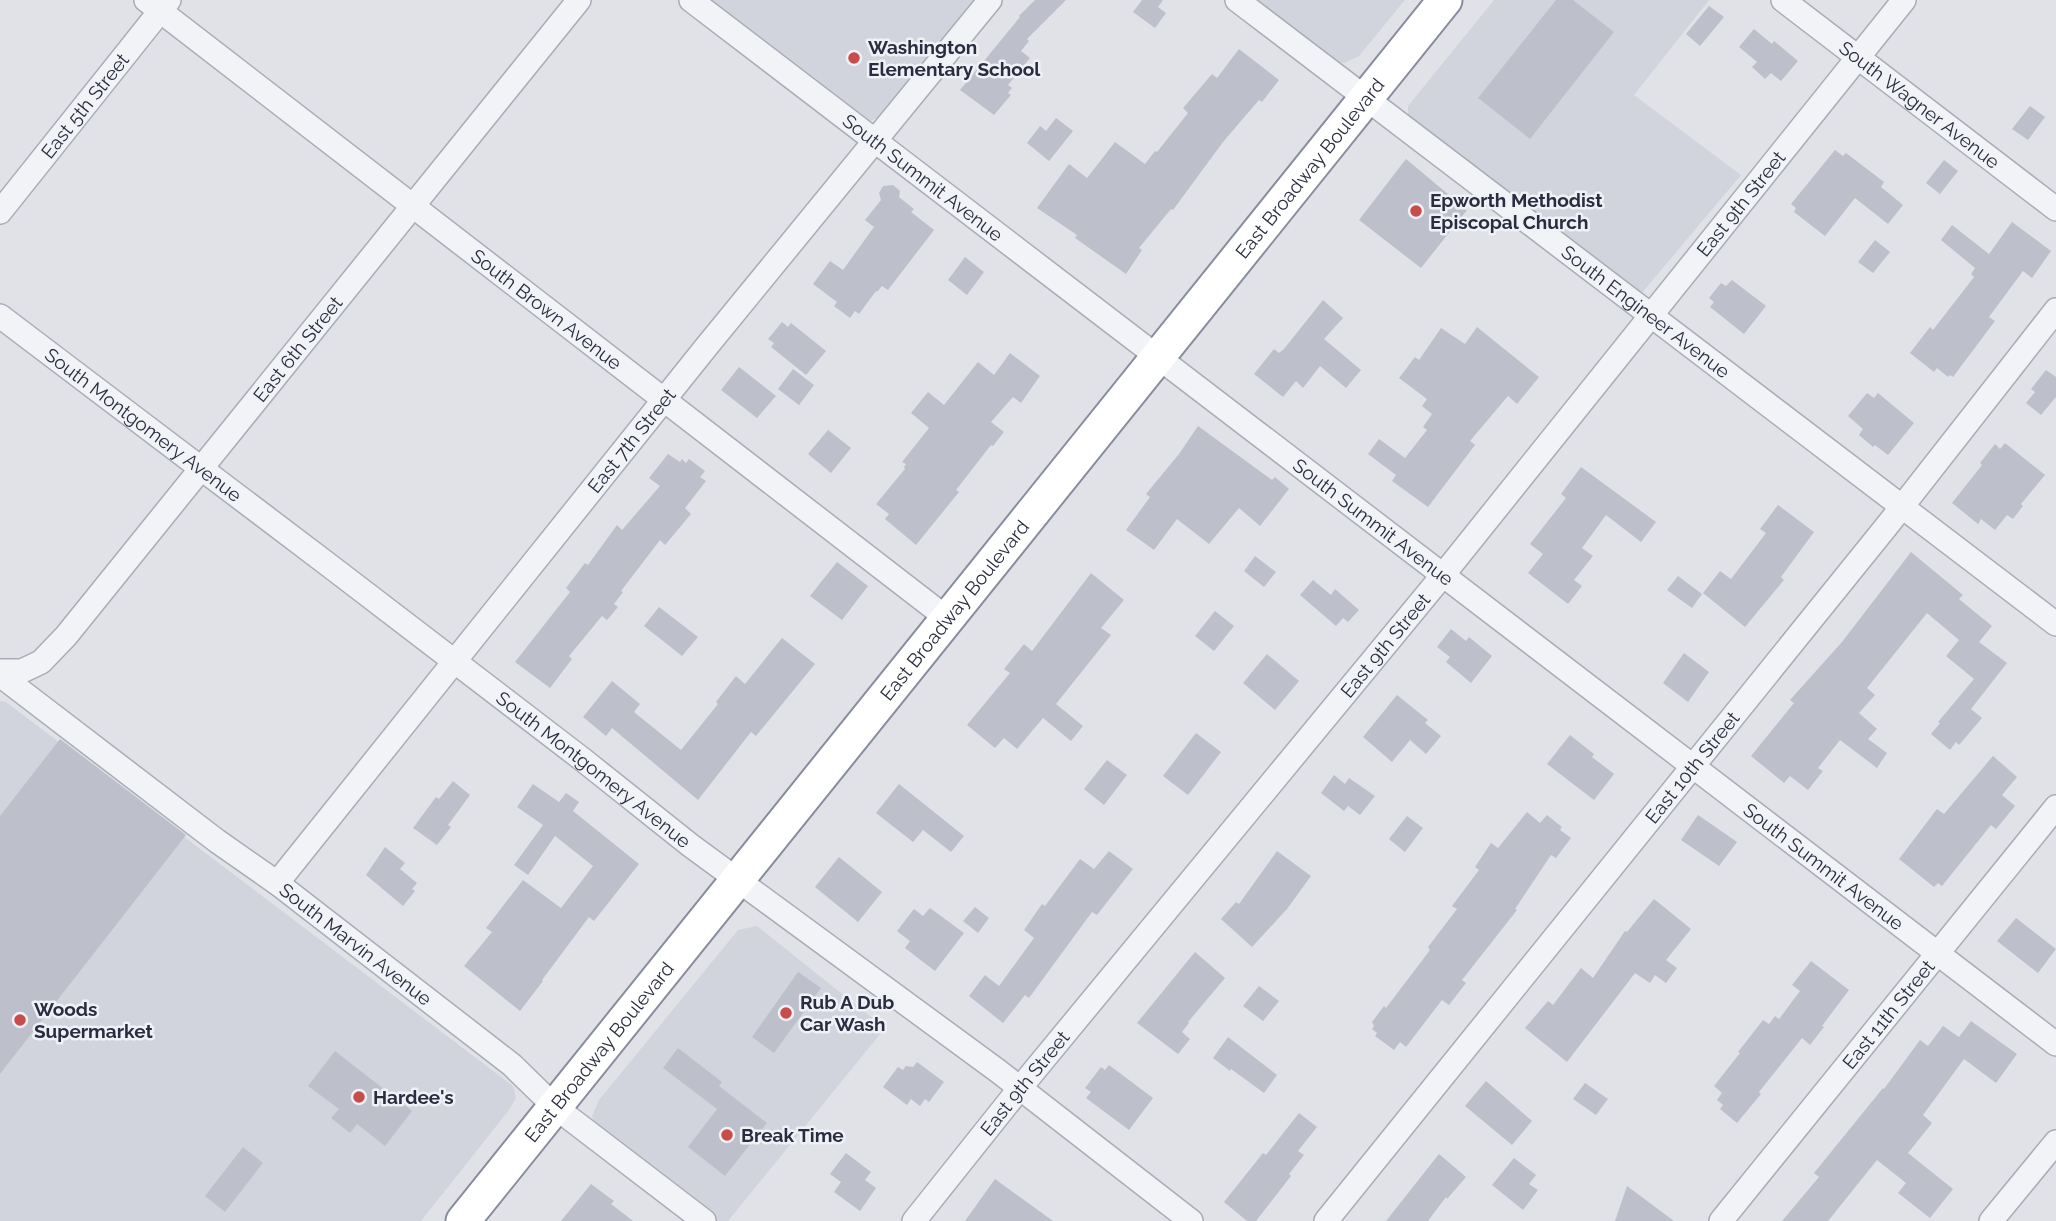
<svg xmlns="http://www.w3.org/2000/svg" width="2056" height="1221" font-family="Raleway,sans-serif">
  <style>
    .built { fill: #d2d4dd }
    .building { fill: #bdc0cb }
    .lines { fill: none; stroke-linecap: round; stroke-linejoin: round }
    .minor-casing { stroke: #a9acb5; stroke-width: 26 }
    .highway-casing { stroke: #888d9e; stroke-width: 37 }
    .minor { stroke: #f2f3f7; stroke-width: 23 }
    .highway { stroke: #fff; stroke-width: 33 }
    .poi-dot { fill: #c74c4a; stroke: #eff1f6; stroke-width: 2.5 }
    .labels { text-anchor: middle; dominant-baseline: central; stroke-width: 5; stroke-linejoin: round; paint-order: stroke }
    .poi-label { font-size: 19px; font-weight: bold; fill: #292d3f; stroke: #eff1f6; text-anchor: start }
    .street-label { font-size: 19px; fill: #292d3f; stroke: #eff1f6 }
  </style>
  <rect width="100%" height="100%" fill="#e0e2e8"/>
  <g class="built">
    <path d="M702,0H974L882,116L870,121L858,117Z"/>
    <path d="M1248,0H1405L1359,56L1344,63L1329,60Z"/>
    <path d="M1494,0H1709L1634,95L1741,175L1641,294L1408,123V106Z"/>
    <path d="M0,701L6,702L513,1086L516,1098L509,1110L421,1221H0Z"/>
    <path d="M757,926L885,1028L728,1221H710L596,1131L592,1116L599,1100L738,930Z"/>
  </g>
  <g class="building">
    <path d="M1035,0H1066L1027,39L1029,41L1021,51L1030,58L1008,85L1012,88L1008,93L1011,95L994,115L960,90L1020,17L1019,16Z"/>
    <path d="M1142,0H1163L1158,7L1166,13L1155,28L1133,12Z"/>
    <path d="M1556,0H1573L1614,32L1530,139L1478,98Z"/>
    <path d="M1709,6L1724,17L1700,46L1686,34Z"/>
    <path d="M1754,29L1772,44L1774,41L1798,61L1781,81L1771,73L1765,79L1752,67L1757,62L1739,47Z"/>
    <path d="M1239,49L1279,80L1262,102L1259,100L1223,142L1173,210L1171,209L1139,248L1142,250L1126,274L1075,238L1077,235L1037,208L1069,164L1087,178L1115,142L1145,164L1155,151L1157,152L1188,113L1183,108L1212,74L1217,78Z"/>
    <path d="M2030,106L2045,117L2028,140L2012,129Z"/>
    <path d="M1056,118L1073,131L1049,161L1027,143L1040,126L1046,131Z"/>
    <path d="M1835,150L1843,156L1846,153L1884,182L1881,187L1903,205L1888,224L1855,198L1825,236L1794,212L1796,208L1791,204Z"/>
    <path d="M1406,159L1467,210L1421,268L1359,220Z"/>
    <path d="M1944,160L1958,171L1940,194L1926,183Z"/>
    <path d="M893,185L900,191L899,197L914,209L911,212L934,230L888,290L882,286L877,292L876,291L859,314L855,311L850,318L834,306L837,302L813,284L830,261L843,270L874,227L865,220L881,200L879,193L883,186Z"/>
    <path d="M2012,222L2051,251L2032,278L2023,271L1989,317L1995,321L1953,377L1950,375L1948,377L1937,368L1934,372L1910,353L1930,327L1933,330L1974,277L1971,274L1975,268L1941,240L1952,225L1989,254Z"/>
    <path d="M1875,240L1890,252L1873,273L1858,262Z"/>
    <path d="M965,257L984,272L967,295L948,280Z"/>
    <path d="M1732,280L1766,306L1744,334L1710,307L1714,302L1709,298L1721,283L1726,286Z"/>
    <path d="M1323,300L1343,318L1324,339L1361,370L1346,388L1320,366L1303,388L1296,381L1283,397L1254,374L1274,349L1279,353L1284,349Z"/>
    <path d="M782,322L788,327L791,323L826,351L806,375L771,347L774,343L768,339Z"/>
    <path d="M1477,327L1539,377L1517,404L1508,396L1470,441L1475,445L1428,507L1392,481L1396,475L1368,454L1379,439L1405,458L1427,430L1423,427L1432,414L1422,406L1427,399L1399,378L1415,357L1419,360L1441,328L1465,344Z"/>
    <path d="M1010,353L1040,376L1021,403L1013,397L991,422L1004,432L993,446L991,445L956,490L959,492L916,545L885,519L889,514L876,504L905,469L904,467L906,464L902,462L929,428L911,413L928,392L944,405L978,362L994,375Z"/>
    <path d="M739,367L776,396L757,418L721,390Z"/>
    <path d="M793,369L814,385L799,405L778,389Z"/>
    <path d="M2046,370L2056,377V397L2041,415L2026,403L2035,392L2031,389Z"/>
    <path d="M1867,393L1874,398L1878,393L1914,423L1888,455L1875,445L1873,447L1859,435L1863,429L1848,416Z"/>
    <path d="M1198,426L1272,480L1275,477L1289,489L1260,526L1239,508L1209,544L1177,519L1154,550L1126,530L1150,497L1146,494L1179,454Z"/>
    <path d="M828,430L851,448L831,473L808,454Z"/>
    <path d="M2005,443L2045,475L2021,504L2023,506L2013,519L2007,515L1995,530L1981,519L1978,524L1952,503L1982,465L1980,463L1995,444L2000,449Z"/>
    <path d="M668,454L680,462L682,459L686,463L689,459L705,471L700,477L706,481L685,508L691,514L665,545L660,540L621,591L623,592L614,604L618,607L607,620L602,616L569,656L572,659L550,688L515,662L570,592L566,588L585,563L588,565L617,525L622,530L660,486L649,478Z"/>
    <path d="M1581,467L1656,522L1641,542L1606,515L1582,548L1593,556L1574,580L1582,586L1568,604L1528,573L1543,554L1530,544L1566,498L1561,494Z"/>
    <path d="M1778,505L1814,532L1781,577L1784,580L1745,627L1703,593L1720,571L1731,579L1766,533L1760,529Z"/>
    <path d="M1911,552L1963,595L1959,599L1992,626L1979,642L2007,663L1971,709L1982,718L1959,745L1956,742L1950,750L1931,734L1940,723L1938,722L1974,679L1946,656L1959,640L1927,613L1867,688L1875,695L1859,713L1877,729L1868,739L1887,753L1877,768L1840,740L1818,768L1823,771L1808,790L1790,776L1784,783L1751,756L1794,703L1790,700L1842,642Z"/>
    <path d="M1255,556L1276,572L1264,587L1244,571Z"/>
    <path d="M837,562L868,586L842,620L810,596Z"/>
    <path d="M1091,573L1124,600L1101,628L1111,635L1056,704L1083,726L1071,741L1043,718L1017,749L1004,738L995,748L967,725L1010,673L1004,669L1024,644L1032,651Z"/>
    <path d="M1678,576L1702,594L1692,608L1667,590Z"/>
    <path d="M1313,580L1331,595L1335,589L1359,610L1348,622L1343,618L1336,626L1300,595Z"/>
    <path d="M659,607L698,637L682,656L644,626Z"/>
    <path d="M1215,611L1234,626L1214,651L1195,636Z"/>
    <path d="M1451,629L1466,641L1469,637L1492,656L1471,683L1446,662L1450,657L1437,647Z"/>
    <path d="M782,638L815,664L756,736L751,732L698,800L612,728L606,736L583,717L612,681L640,704L634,712L681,750L718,704L716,702L736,676L745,684Z"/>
    <path d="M1684,653L1709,672L1688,702L1663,683Z"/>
    <path d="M1267,654L1299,681L1275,710L1243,683Z"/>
    <path d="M1397,695L1428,720L1425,723L1441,736L1426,754L1410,740L1392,762L1363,737Z"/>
    <path d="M1196,733L1221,752L1188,795L1163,776Z"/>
    <path d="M1570,735L1594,754L1592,757L1614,774L1594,800L1547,764Z"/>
    <path d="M60,739L186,835L0,1074V816Z"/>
    <path d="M1993,756L2017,777L2002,795L2015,806L1996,829L1991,825L1942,886L1938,883L1934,887L1899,859L1937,809L1944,814Z"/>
    <path d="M1107,760L1127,775L1104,805L1084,789Z"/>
    <path d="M1334,775L1345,784L1349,778L1375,796L1360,815L1348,806L1344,811L1321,793Z"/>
    <path d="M453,781L470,795L448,825L451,827L437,845L413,828L436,797L439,799Z"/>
    <path d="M533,784L559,802L566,793L579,802L573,811L639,864L594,921L589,917L542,980L543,981L520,1011L464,966L492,932L486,928L523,880L561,908L593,866L555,836L528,875L514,865L543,825L517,807Z"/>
    <path d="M899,784L964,836L951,852L923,830L913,842L876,813Z"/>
    <path d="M1527,812L1540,823L1547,815L1562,827L1560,830L1571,838L1556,858L1551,855L1515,909L1517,910L1462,980L1466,983L1449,1005L1442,1000L1406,1047L1400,1042L1394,1050L1375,1036L1377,1033L1372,1029L1374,1026L1372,1022L1384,1006L1386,1008L1430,950L1428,947L1457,909L1452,906L1479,870L1475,867L1491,843L1498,848Z"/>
    <path d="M1698,815L1737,842L1719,866L1681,840Z"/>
    <path d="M1407,816L1423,828L1405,852L1389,839Z"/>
    <path d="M385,847L405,863L400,869L417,883L412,889L415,891L403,906L366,875Z"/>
    <path d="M1109,851L1133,869L1097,915L1092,912L1029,998L1025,995L1003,1023L969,996L985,975L999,986L1034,938L1024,930L1042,904L1045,906L1080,859L1094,869Z"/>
    <path d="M1277,851L1311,876L1287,909L1252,947L1221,919L1236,902L1239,904Z"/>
    <path d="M839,857L882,892L858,922L815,887Z"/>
    <path d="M1654,899L1691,929L1666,960L1677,968L1666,983L1655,975L1650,983L1635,973L1567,1062L1525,1028L1548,1001L1553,1005L1581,968L1593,978L1625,931L1627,932Z"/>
    <path d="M975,907L989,918L978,933L963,921Z"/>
    <path d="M930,908L964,933L935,971L905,948L910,941L897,931L914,909L923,916Z"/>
    <path d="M2016,918L2056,949L2038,973L1997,941Z"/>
    <path d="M1195,952L1225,978L1188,1022L1189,1023L1182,1032L1190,1039L1178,1054L1137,1023Z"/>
    <path d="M1811,961L1849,990L1822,1026L1824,1027L1810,1045L1802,1038L1759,1092L1761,1094L1737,1123L1720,1109L1723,1105L1717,1100L1722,1093L1714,1086L1740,1053L1738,1052L1763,1020L1769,1024L1775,1016L1779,1019L1800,991L1792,985Z"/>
    <path d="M798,972L821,988L774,1053L752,1037Z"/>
    <path d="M1259,986L1279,1001L1263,1021L1243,1006Z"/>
    <path d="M1971,1021L2017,1054L1996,1083L1964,1059L1923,1115L1932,1123L1908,1153L1953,1189L1930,1218L1898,1193L1906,1183L1877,1160L1828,1221H1782L1819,1177L1814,1173L1883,1088L1884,1089L1920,1040L1928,1046L1943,1026L1959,1037Z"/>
    <path d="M1228,1037L1277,1075L1264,1093L1231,1069L1230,1071L1213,1058Z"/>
    <path d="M678,1048L722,1082L719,1086L767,1123L725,1176L688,1147L717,1109L663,1068Z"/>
    <path d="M335,1051L412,1111L385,1146L357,1124L350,1133L331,1118L339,1109L308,1086Z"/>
    <path d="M917,1062L944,1082L929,1102L925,1099L920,1106L911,1099L907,1105L883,1087L898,1067L903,1070L906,1066L913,1067Z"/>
    <path d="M1109,1065L1153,1098L1129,1130L1086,1098L1091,1092L1085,1088L1101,1067L1105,1070Z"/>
    <path d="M1486,1081L1532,1121L1512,1145L1465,1106Z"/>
    <path d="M1585,1083L1608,1099L1596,1115L1573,1099Z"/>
    <path d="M1299,1113L1317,1127L1298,1151L1304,1155L1289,1174L1291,1176L1256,1221H1247L1224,1202L1263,1153L1266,1155Z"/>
    <path d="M243,1147L263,1163L225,1212L205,1196Z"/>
    <path d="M846,1153L871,1172L865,1180L876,1188L860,1211L834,1192L841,1182L830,1174Z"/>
    <path d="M1439,1154L1466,1177L1447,1199L1446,1197L1428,1221H1386Z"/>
    <path d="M1514,1158L1536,1175L1529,1184L1538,1190L1523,1210L1492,1185Z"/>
    <path d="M995,1179L1053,1221H965Z"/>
    <path d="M591,1184L614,1201L611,1204L633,1221H561Z"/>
    <path d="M1627,1186L1674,1221H1615Z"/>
  </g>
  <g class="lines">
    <defs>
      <g id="minor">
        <path id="s1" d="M146,0L948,619"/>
        <path id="s2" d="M691,0L2056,1044"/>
        <path id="s3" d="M1237,0L2056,624"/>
        <path id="s4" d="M1783,0L2056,209"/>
        <path id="s5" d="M0,212L169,0"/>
        <path id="s6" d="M0,316L330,566L582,759L690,845L998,1071L1191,1221"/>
        <path id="s7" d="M0,671H22L41,662L66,636L579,0"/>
        <path id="s8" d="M0,675L217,841L277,883L512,1065L555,1107L704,1221"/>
        <path id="s9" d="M277,883L707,346L990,0"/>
        <path id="s10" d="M914,1221L1020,1088L1443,575L1904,0"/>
        <path id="s11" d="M1326,1221L1890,522L2056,310"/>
        <path id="s12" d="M1721,1221L2056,807"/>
        <path d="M1991,1221L2056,1142"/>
      </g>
      <g id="highway">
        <path id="s13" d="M463,1221L1445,0"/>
      </g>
    </defs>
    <use href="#minor" class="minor-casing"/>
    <use href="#highway" class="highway-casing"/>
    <use href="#minor" class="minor"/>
    <use href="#highway" class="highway"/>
  </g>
  <g class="poi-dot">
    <circle cx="854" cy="58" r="7"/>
    <circle cx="1416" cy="211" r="7"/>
    <circle cx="786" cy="1013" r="7"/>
    <circle cx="20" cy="1020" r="7"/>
    <circle cx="359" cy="1097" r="7"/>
    <circle cx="727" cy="1135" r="7"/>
  </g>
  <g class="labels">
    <g class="poi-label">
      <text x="868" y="47">Washington<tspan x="868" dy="22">Elementary School</tspan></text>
      <text x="1430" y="200">Epworth Methodist<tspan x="1430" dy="22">Episcopal Church</tspan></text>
      <text x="800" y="1002">Rub A Dub<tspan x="800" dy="22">Car Wash</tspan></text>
      <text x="34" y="1009">Woods<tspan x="34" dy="22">Supermarket</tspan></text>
      <text x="373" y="1097">Hardee's</text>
      <text x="741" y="1135">Break Time</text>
    </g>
    <g class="street-label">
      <text stroke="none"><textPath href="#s4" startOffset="172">South Wagner Avenue</textPath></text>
      <text stroke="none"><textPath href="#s5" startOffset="136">East 5th Street</textPath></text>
      <text stroke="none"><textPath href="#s13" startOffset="1351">East Broadway Boulevard</textPath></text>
      <text stroke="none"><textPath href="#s2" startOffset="292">South Summit Avenue</textPath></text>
      <text stroke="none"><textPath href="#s10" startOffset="1311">East 9th Street</textPath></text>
      <text stroke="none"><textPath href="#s1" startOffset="506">South Brown Avenue</textPath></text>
      <text stroke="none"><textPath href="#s3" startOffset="514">South Engineer Avenue</textPath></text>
      <text stroke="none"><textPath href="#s7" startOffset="448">East 6th Street</textPath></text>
      <text stroke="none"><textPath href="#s6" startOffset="180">South Montgomery Avenue</textPath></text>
      <text stroke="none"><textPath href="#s9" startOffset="567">East 7th Street</textPath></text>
      <text stroke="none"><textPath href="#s2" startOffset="859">South Summit Avenue</textPath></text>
      <text stroke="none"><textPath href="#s13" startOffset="784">East Broadway Boulevard</textPath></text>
      <text stroke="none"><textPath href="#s10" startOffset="744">East 9th Street</textPath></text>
      <text stroke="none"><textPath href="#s11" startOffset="583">East 10th Street</textPath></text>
      <text stroke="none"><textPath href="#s6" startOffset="747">South Montgomery Avenue</textPath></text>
      <text stroke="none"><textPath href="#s2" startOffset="1426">South Summit Avenue</textPath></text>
      <text stroke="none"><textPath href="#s8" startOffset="446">South Marvin Avenue</textPath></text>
      <text stroke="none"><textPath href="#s12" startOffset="266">East 11th Street</textPath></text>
      <text stroke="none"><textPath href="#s13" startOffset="217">East Broadway Boulevard</textPath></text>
      <text stroke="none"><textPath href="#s10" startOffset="177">East 9th Street</textPath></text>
    </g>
  </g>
</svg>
